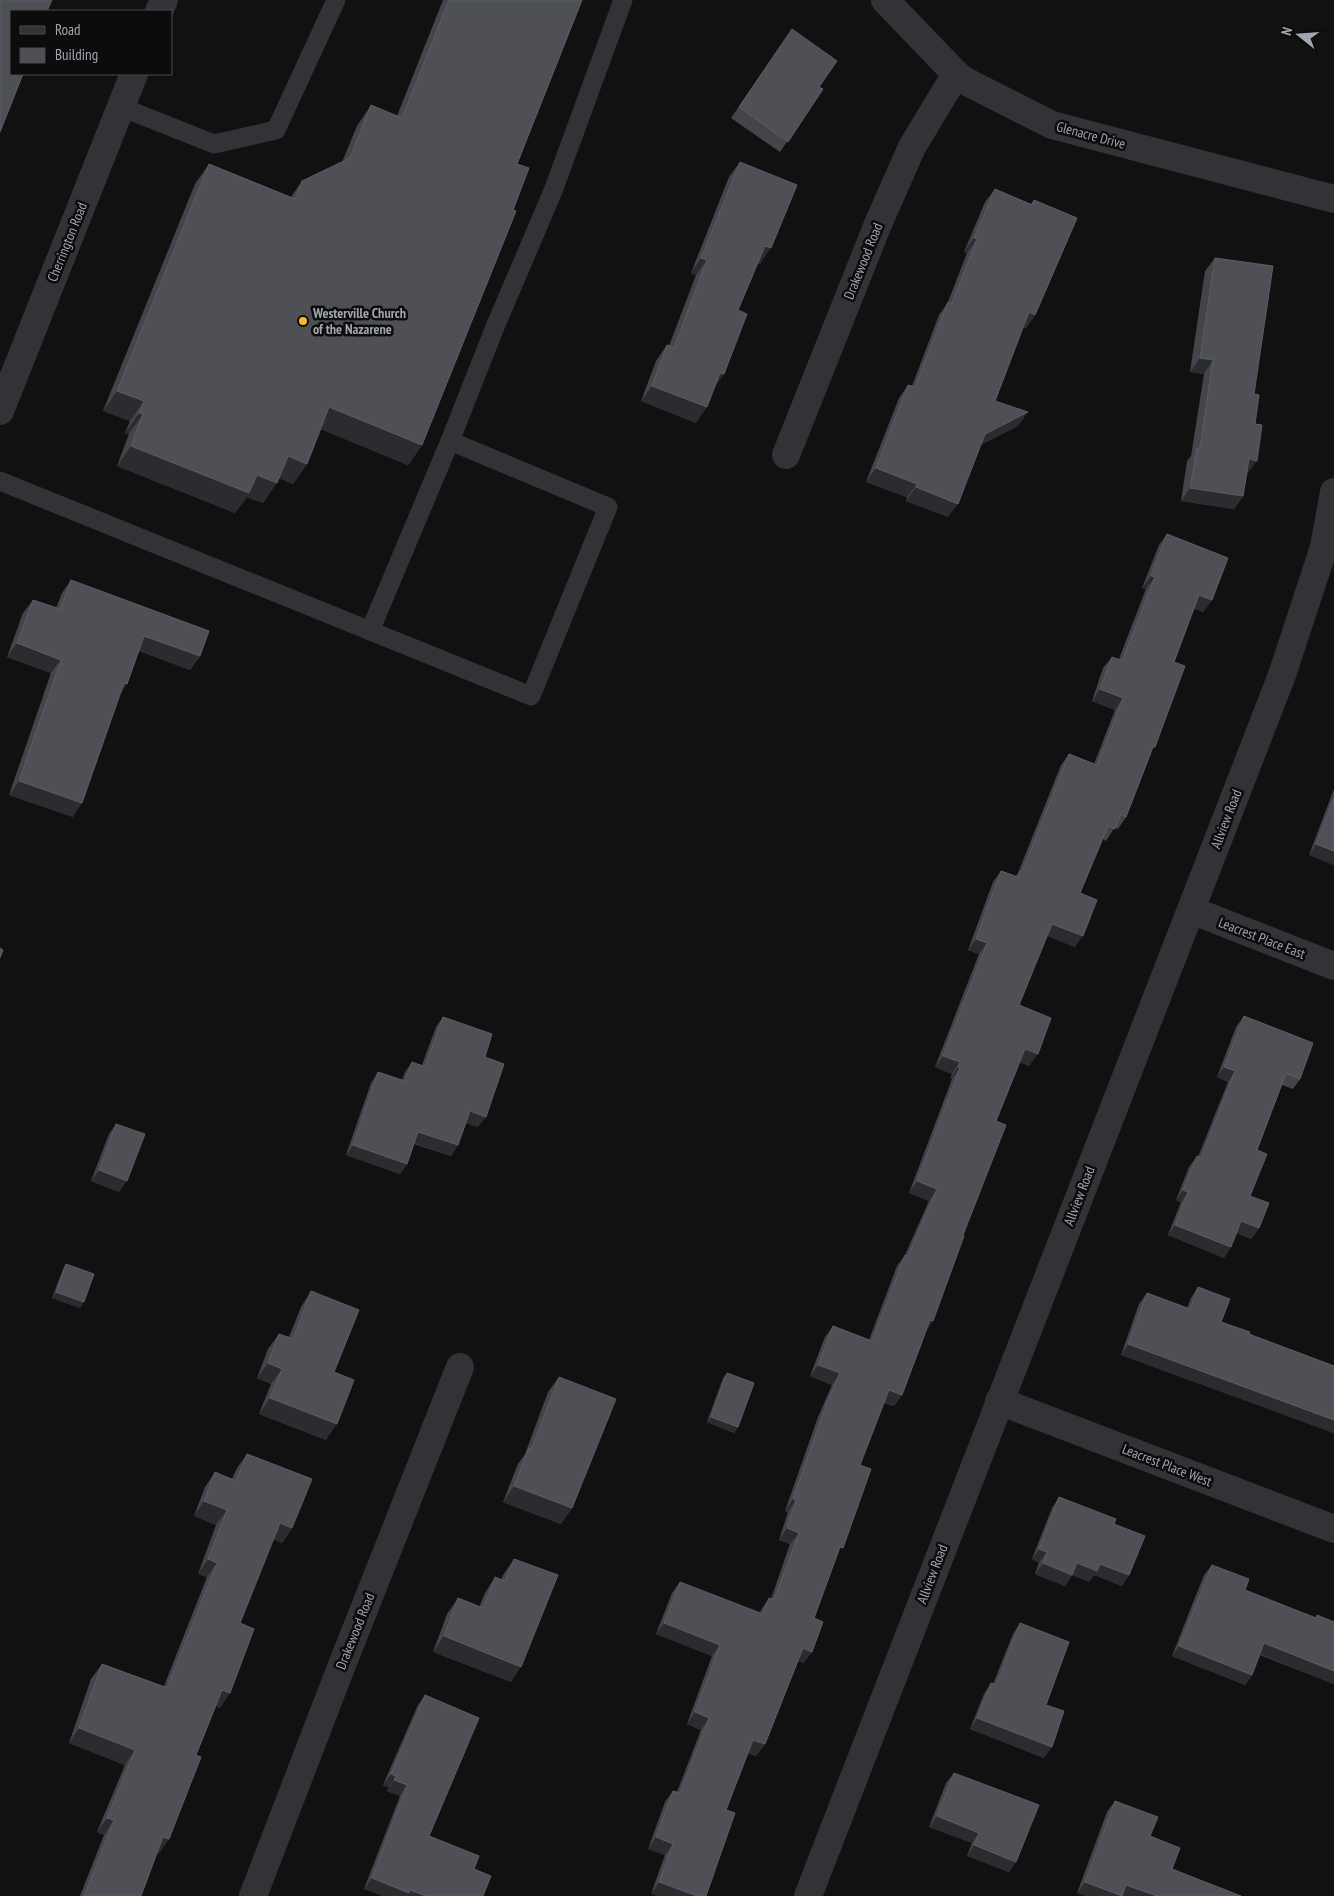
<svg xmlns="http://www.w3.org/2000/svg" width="1334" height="1896" font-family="'PT Sans Narrow',sans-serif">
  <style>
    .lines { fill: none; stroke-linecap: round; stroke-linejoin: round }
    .lane { stroke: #323237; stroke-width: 19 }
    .street { stroke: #323237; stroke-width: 28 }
    .wall { fill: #44454b }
    .shaded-wall { fill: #2b2c2f }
    .building { fill: #4e5056; stroke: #5b5d65 }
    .poi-dot { fill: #f2bc2a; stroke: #0c0c0d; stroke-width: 2 }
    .labels { text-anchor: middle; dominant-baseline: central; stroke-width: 5; stroke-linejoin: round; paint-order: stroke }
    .street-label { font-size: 14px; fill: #a2a6b3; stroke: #0c0c0d }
    .poi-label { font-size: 14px; font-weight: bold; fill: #a2a6b3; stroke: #0c0c0d; text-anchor: start }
  </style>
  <rect width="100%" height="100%" fill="#111112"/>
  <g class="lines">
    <g class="lane">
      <path d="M121,107L214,144L276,130L336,0"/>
      <path d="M0,481L531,696L608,507L450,441L495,327L553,191L623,0"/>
      <path d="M370,631L450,441"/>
    </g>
    <g class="street">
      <path d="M885,0L956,74L967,82L1052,125L1334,199"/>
      <path d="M159,11L164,0"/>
      <path d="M0,411L134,74"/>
      <path d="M786,455L878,224L912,147L956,74"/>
      <path d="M1191,910L1334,966"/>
      <path d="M999,1401L1334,1529"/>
      <path d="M253,1896L340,1670L460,1367"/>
      <path d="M808,1896L1282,675L1324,547L1334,492"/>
    </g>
  </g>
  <g class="wall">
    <path d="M443,0H582L517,164L422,445L408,465L321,429L307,464L293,484L279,478L263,503L247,497L235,513L117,466L129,434L125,433L130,421L103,411L195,184L209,164L291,197L302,181L342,162L357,126L371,105L397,116Z"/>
    <path d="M792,29L819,87L823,89L780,152L731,118Z"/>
    <path d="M740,162L760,264L757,263L738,310L713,390L696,423L641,401L656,361L667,345L669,346L696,275L691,273L729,177Z"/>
    <path d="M995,189L1031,204L1034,200L1035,315L1026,328L1023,327L995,401L1018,426L980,445L948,517L906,501L907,497L866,482L899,398L908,385L912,386L939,315L948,302L967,253L964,252L985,202Z"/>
    <path d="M1215,258L1254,394L1247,474L1243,496L1234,509L1181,501L1187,461L1191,456L1204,374L1190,372L1205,271Z"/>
    <path d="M1167,534L1212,600L1203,612L1194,608L1174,662L1151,753L1126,817L1118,829L1115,827L1106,841L1103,839L1080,893L1075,947L1047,936L1019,1005L1029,1066L1020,1062L996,1121L963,1235L902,1395L894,1406L884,1403L860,1465L837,1556L814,1618L804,1663L798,1661L765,1744L756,1756L748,1753L726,1810L651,1894L665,1855L648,1849L665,1802L673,1791L677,1792L701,1730L687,1724L712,1656L656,1634L672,1593L680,1582L760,1613L761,1610L769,1598L771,1599L790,1544L779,1540L788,1512L785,1511L818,1417L832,1385L810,1376L825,1337L833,1326L869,1340L897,1266L905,1255L929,1201L909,1193L952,1079H950L952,1074L935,1067L979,954L968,950L993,882L1001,871L1016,876L1018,873L1061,765L1069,754L1094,764L1115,710L1092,701L1103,668L1112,657L1119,659L1146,589L1142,588L1159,545Z"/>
    <path d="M71,580L200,656L190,670L139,651L127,684L120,694L73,817L9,795L51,673L7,657L23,613L33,600L56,608L62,593Z"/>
    <path d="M1334,789V865L1309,855Z"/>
    <path d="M1244,1016L1300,1079L1293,1089L1282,1085L1257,1150L1250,1196L1259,1228L1251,1239L1237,1233L1224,1258L1168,1235L1181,1202L1176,1200L1189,1167L1197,1156L1198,1157L1228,1082L1217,1077L1236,1027Z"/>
    <path d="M443,1017L485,1057L478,1127L466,1123L458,1145L451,1156L414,1144L407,1164L400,1174L346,1155L371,1083L378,1072L402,1080L405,1072L412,1062L422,1065L436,1027Z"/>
    <path d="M116,1124L119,1192L91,1181L109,1134Z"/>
    <path d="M66,1264L80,1308L52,1298L63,1269Z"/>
    <path d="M1198,1287L1221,1322L1249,1334L1334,1366V1433L1121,1355L1139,1304L1147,1293L1187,1308L1191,1298Z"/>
    <path d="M311,1291L334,1372L326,1440L259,1414L271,1384L257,1378L268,1349L279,1334L289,1337L301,1307Z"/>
    <path d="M727,1373L738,1427L734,1433L707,1422L723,1378Z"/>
    <path d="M559,1377L572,1508L561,1524L503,1502L518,1464L525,1454L548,1392Z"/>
    <path d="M247,1454L292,1528L282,1543L273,1539L240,1623L220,1708L216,1706L196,1755L169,1839L159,1853L157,1852L141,1896H80L104,1835L97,1832L125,1765L69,1743L91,1679L102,1664L164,1686L207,1577L198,1574L216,1525L194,1516L205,1487L215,1472L232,1479L237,1468Z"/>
    <path d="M1059,1497L1114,1524L1129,1575L1122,1586L1094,1575L1089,1582L1072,1575L1065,1586L1035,1574L1039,1563L1032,1559L1052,1508Z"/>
    <path d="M514,1559L511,1682L433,1652L447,1614L458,1598L479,1607L485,1593L495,1577L501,1580L503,1575Z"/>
    <path d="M1212,1565L1245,1590L1315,1618L1317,1615L1334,1684L1260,1655L1252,1675L1245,1685L1172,1656L1204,1575Z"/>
    <path d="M1020,1623L1046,1705L1044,1758L970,1729L984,1694L991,1683L993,1684L1013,1634Z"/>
    <path d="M425,1695L429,1836L474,1869L483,1896H383L364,1889L400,1796L387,1791L389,1787L383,1785L418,1705Z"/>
    <path d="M954,1773L1016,1862L1009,1872L967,1856L972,1843L929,1827L946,1783Z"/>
    <path d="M1115,1801L1150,1836L1172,1869L1241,1896H1086L1077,1893L1107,1812Z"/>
  </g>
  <g class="shaded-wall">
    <path d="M974,238L977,239L967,253L964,252Z"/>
    <path d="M765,246L771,248L760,264L754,261Z"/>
    <path d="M701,258L707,260L696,275L691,273Z"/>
    <path d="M1029,312L1035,315L1026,328L1020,326Z"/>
    <path d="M1200,358L1213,360L1204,374L1190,372Z"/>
    <path d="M720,373L724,374L713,390Z"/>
    <path d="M652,386L707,407L696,423L641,401Z"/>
    <path d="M117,391L144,401L130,421L103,411Z"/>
    <path d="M329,407L422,445L408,465L315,427Z"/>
    <path d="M1028,412L1018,426L975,448L985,434Z"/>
    <path d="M139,413L143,414L129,434L125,433Z"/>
    <path d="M131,446L257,475L277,483L263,503L247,497L235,513L117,466Z"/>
    <path d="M288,456L307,464L293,484L274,476Z"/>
    <path d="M1249,459L1257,461L1247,474L1240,472Z"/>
    <path d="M876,468L917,484L907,497L866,482Z"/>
    <path d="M916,487L958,504L948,517L906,501Z"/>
    <path d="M1190,488L1243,496L1234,509L1181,501Z"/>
    <path d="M1151,576L1155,577L1146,589L1142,588Z"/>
    <path d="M1199,595L1212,600L1203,612L1191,606Z"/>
    <path d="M144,636L200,656L190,670L135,649Z"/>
    <path d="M17,643L61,660L51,673L7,657Z"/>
    <path d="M124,683L127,684L117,698Z"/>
    <path d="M1100,689L1123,698L1115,710L1092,701Z"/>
    <path d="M19,781L82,803L73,817L9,795Z"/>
    <path d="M1316,844L1334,851V865L1309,855Z"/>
    <path d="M1052,924L1083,936L1075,947L1044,935Z"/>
    <path d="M976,939L987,943L979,954L968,950Z"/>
    <path d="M1025,1049L1038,1054L1029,1066L1017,1061Z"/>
    <path d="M943,1056L960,1062L952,1074L935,1067Z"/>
    <path d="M958,1067L960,1068L952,1079H950Z"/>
    <path d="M1224,1067L1235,1071L1228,1082L1217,1077Z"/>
    <path d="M470,1111L486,1117L478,1127L462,1122Z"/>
    <path d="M418,1132L458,1145L451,1156L411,1142Z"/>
    <path d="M353,1145L407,1164L400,1174L346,1155Z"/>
    <path d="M99,1170L127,1181L119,1192L91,1181Z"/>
    <path d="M917,1181L937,1189L929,1201L909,1193Z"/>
    <path d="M1183,1190L1188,1192L1181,1202L1176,1200Z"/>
    <path d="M1241,1221L1259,1228L1251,1239L1234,1232Z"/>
    <path d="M1175,1225L1231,1247L1224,1258L1168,1235Z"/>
    <path d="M56,1292L84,1302L80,1308L52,1298Z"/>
    <path d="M930,1320L933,1321L925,1333Z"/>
    <path d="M1128,1344L1334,1420V1433L1121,1355Z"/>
    <path d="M268,1363L282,1369L271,1384L257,1378Z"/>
    <path d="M818,1365L840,1373L832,1385L810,1376Z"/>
    <path d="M889,1390L902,1395L894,1406L881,1401Z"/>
    <path d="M270,1398L337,1424L326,1440L259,1414Z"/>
    <path d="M711,1417L738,1427L734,1433L707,1422Z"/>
    <path d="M514,1486L572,1508L561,1524L503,1502Z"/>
    <path d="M793,1499L796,1500L788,1512L785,1511Z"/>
    <path d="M204,1501L227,1510L216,1525L194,1516Z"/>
    <path d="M280,1523L292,1528L282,1543L269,1538Z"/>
    <path d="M787,1528L799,1533L790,1544L779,1540Z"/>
    <path d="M1039,1549L1047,1552L1039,1563L1032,1559Z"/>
    <path d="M208,1559L217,1563L207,1577L198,1574Z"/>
    <path d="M1043,1563L1100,1564L1129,1575L1122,1586L1094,1575L1089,1582L1072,1575L1065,1586L1035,1574Z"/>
    <path d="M664,1623L720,1645L712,1656L656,1634Z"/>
    <path d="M444,1636L521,1667L511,1682L433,1652Z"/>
    <path d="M1264,1643L1334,1671V1684L1257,1653Z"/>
    <path d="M1179,1646L1252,1675L1245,1685L1172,1656Z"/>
    <path d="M803,1648L812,1652L804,1663L795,1660Z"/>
    <path d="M222,1690L230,1693L220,1708L212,1705Z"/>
    <path d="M695,1712L709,1718L701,1730L687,1724Z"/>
    <path d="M977,1718L1052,1747L1044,1758L970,1729Z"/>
    <path d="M79,1728L135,1750L125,1765L69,1743Z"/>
    <path d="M753,1740L765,1744L756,1756L745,1751Z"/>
    <path d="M391,1774L396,1776L389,1787L383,1785Z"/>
    <path d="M394,1780L407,1785L400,1796L387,1791Z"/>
    <path d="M937,1816L979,1833L972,1843L929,1827Z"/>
    <path d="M107,1818L114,1820L104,1835L97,1832Z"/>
    <path d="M163,1837L169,1839L159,1853L153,1851Z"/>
    <path d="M656,1837L673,1844L665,1855L648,1849Z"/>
    <path d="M974,1845L1016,1862L1009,1872L967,1856Z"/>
    <path d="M372,1878L410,1890L426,1896H383L364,1889Z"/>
    <path d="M659,1882L697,1896H657L651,1894Z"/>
    <path d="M1085,1882L1126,1885L1157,1896H1086L1077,1893Z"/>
  </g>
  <g class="building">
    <path d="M0,0H52L47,11H11V74H23L0,132Z"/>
    <path d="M449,0H582L517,164L529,168L513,210L516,211L422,445L329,407L307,464L288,456L277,483L257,475L249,493L131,446L143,414L139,413L144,401L117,391L209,164L295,199L302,181L350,158L371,105L402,118Z"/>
    <path d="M792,29L837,61L819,87L823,89L788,142L739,107Z"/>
    <path d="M740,162L797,185L771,248L765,246L738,310L747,314L724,374L720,373L707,407L652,386L667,345L674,348L707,260L701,258Z"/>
    <path d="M995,189L1032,205L1034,200L1077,218L1035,315L1029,312L995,401L1028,412L985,434L958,504L916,487L917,484L876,468L908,385L915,387L948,302L952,303L977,239L974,238Z"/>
    <path d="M1215,258L1273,266L1254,394L1259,395L1255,424L1262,425L1257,461L1249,459L1243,496L1190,488L1197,448H1200L1213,360L1200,358Z"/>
    <path d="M1167,534L1228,558L1212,600L1199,595L1174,662L1185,666L1155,747H1153L1126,817L1121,814L1115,829L1108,826L1080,893L1097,900L1083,936L1052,924L1019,1005L1051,1018L1038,1054L1025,1049L996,1121L1006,1125L963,1235L964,1236L933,1321L930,1320L902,1395L889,1390L860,1465L871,1469L843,1548L840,1547L814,1618L823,1622L812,1652L803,1648L765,1744L753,1740L726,1810L735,1813L706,1896H697L659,1882L673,1844L656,1837L673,1791L680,1793L709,1718L695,1712L720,1645L664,1623L680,1582L763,1614L769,1598L774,1600L799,1533L787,1528L796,1500L793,1499L826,1405L840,1373L818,1365L833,1326L872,1341L905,1255L908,1256L937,1189L917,1181L960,1068L958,1067L960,1062L943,1056L987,943L976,939L1001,871L1018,877L1020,871L1022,872L1069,754L1097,765L1123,698L1100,689L1112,657L1122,661L1155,577L1151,576Z"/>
    <path d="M71,580L209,631L200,656L144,636L127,684L124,683L82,803L19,781L61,660L17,643L33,600L60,609Z"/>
    <path d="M1334,798V851L1316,844Z"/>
    <path d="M0,948L3,950L0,958Z"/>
    <path d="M1244,1016L1313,1043L1300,1079L1286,1073L1257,1150L1267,1154L1250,1196L1269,1203L1259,1228L1241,1221L1231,1247L1175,1225L1188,1192L1183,1190L1197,1156L1201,1158L1235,1071L1224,1067Z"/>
    <path d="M443,1017L492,1034L485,1057L504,1064L486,1117L470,1111L458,1145L418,1132L407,1164L353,1145L378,1072L405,1081L412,1062L425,1067Z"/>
    <path d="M116,1124L145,1134L127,1181L99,1170Z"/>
    <path d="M66,1264L94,1274L84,1302L56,1292Z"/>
    <path d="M1198,1287L1230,1299L1221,1322L1250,1332L1249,1334L1334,1366V1420L1128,1344L1147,1293L1190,1309Z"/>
    <path d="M311,1291L359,1310L334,1372L354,1380L337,1424L270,1398L282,1369L268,1363L279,1334L293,1339Z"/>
    <path d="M727,1373L754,1383L738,1427L711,1417Z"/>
    <path d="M559,1377L616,1399L572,1508L514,1486L529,1448L531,1450Z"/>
    <path d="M247,1454L312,1479L292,1528L280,1523L240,1623L254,1629L230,1693L222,1690L196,1755L201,1757L169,1839L163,1837L141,1896H84L114,1820L107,1818L135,1750L79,1728L102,1664L167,1688L217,1563L208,1559L227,1510L204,1501L215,1472L236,1481Z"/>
    <path d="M1059,1497L1116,1519L1114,1524L1145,1536L1129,1575L1100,1564L1097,1571L1077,1563L1072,1575L1043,1563L1047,1552L1039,1549Z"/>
    <path d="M514,1559L558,1575L521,1667L444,1636L458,1598L483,1608L495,1577L505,1581Z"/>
    <path d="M1212,1565L1249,1579L1245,1590L1316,1618L1317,1615L1334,1622V1671L1264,1643L1252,1675L1179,1646Z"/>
    <path d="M1020,1623L1069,1642L1046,1705L1064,1711L1052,1747L977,1718L991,1683L996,1685Z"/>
    <path d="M425,1695L479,1718L429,1836L479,1856L474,1869L491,1876L483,1896H426L410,1890L409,1893L372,1878L407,1785L394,1780L396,1776L391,1774Z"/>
    <path d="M954,1773L1039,1805L1016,1862L974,1845L979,1833L937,1816Z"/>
    <path d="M1115,1801L1158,1817L1150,1836L1180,1848L1172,1869L1241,1896H1157L1126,1885L1122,1896L1085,1882Z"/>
  </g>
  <circle class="poi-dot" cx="303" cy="321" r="5"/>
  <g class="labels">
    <g class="street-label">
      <text transform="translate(1091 135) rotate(15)">Glenacre Drive</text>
      <text transform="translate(67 242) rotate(-68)">Cherrington Road</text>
      <text transform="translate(863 261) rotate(-68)">Drakewood Road</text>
      <text transform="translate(1226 819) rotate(-69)">Allview Road</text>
      <text transform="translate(1262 938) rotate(21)">Leacrest Place East</text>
      <text transform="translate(1079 1196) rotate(-69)">Allview Road</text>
      <text transform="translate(1167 1465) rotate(21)">Leacrest Place West</text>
      <text transform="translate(932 1574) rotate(-69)">Allview Road</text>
      <text transform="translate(355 1631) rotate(-68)">Drakewood Road</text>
    </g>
    <g class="poi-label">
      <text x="313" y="313">Westerville Church<tspan x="313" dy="16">of the Nazarene</tspan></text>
    </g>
  </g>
  <rect x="10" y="10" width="162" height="65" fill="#0c0c0d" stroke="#484a4f"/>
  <rect x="20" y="26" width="25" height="8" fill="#323237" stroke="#484a4f"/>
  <text x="55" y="35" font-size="15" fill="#a2a6b3">Road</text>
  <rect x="20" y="48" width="25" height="15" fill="#4e5056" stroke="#484a4f"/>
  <text x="55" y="60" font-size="15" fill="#a2a6b3">Building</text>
  <g transform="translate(1299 35) rotate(287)" stroke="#0c0c0d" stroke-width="4" paint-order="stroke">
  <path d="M0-4L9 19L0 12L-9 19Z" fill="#a2a6b3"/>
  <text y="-8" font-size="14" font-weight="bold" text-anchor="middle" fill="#a2a6b3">N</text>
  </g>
</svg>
